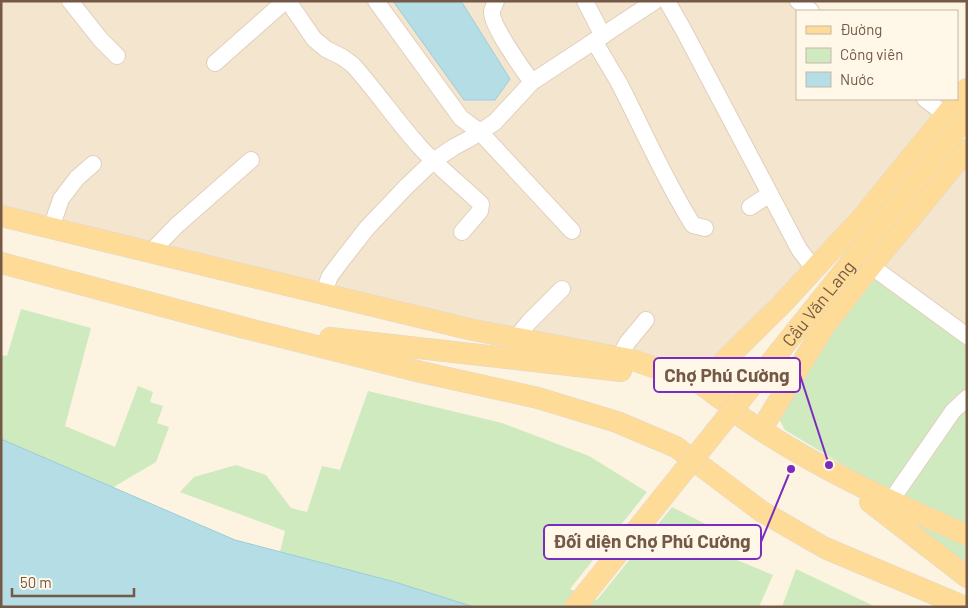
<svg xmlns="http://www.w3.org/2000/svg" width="968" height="608" font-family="Barlow,sans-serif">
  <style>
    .residential { fill: #f4e5cf }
    .green { fill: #cfeabf }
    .water { fill: #b5dde6; stroke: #9bccd9 }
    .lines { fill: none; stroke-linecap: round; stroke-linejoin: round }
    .minor-casing { stroke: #e1cfbd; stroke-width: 18 }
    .major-casing { stroke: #ded7d3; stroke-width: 22 }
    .minor { stroke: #fff; stroke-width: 16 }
    .major { stroke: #fedc97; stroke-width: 21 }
    .major-bridge-casing { stroke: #ded7d3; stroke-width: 22; stroke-linecap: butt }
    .major-bridge { stroke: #fedc97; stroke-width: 21 }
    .labels { text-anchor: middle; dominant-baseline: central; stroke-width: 4; stroke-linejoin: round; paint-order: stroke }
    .street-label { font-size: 18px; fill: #745947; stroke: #fff7e8 }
    .leader { fill: none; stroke: #7b2cbf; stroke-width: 2 }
    .callout-dot { fill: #7b2cbf; stroke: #fff7e8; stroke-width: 2 }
    .callout { fill: #fff7e8; stroke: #7b2cbf; stroke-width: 2 }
    .callout-label { font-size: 19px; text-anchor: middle; font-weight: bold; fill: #745947 }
  </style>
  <rect width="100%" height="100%" fill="#fdf3e1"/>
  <g class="residential">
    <path d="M1,1H810L823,11H797V99H936L946,107L789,281L699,375L1,207Z"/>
    <path d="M967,159V343L875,276Z"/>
  </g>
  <g class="green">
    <path d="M875,276L967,343V526L880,487L785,430L780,421L781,413L834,323Z"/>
    <path d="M21,309L91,328L65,426L115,447L138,386L153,392L150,402L163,406L157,423L169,427L156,462L112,488L235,540L280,552L285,531L180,492L194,477L236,465L266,475L291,508L307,512L322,466L340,470L368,391L502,423L589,456L647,492L570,589L597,600L672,507L745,544L737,560L773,575L759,607H1V355L7,356Z"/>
    <path d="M889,508L967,542V567Z"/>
    <path d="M796,569L876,607H782Z"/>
  </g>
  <g class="water">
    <path d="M393,1H461L510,79L495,100H464Z"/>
    <path d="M1,439L235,540L395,582L474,607H1Z"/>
  </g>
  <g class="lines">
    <defs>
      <g id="minor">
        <path d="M70,1L101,40L117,56"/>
        <path d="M288,1L314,39L326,49L342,57L353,65C376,91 396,120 419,146C438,167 460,184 481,204L480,211L462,232"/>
        <path d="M376,1L461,118L480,132L495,122L532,82L655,1"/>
        <path d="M496,1C495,4 492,9 492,12C491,25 523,70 532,82"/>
        <path d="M585,1L603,36"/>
        <path d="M667,1L684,31L799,249L814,269"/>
        <path d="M798,1L811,11"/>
        <path d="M594,41C602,54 610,68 618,81C643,129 664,179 693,225L705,228"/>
        <path d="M215,63L285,1"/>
        <path d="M925,99L946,115"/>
        <path d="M750,207L770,194"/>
        <path d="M51,228L61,199L77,178L93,164"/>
        <path d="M151,252L176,226L251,160"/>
        <path d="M871,266L967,336"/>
        <path d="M323,294L330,276L342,260L367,228L405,188L433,161L454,147L469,139L480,132L572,231"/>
        <path d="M516,338L529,322L562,289"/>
        <path d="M619,358L627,343L646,320"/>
        <path d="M890,502L953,411L967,398"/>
      </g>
      <g id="major">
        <path d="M1,216L473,330L633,360L701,384L721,399"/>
        <path d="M1,263L241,327L421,372L538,398L617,422L676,447L761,511L825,548L965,607"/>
        <path d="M330,338L621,371"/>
        <path d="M701,384L782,304L864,215L967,89"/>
        <path d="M743,418C812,466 889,501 967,535"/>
        <path d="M761,430L824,327L871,266L967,150"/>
        <path d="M870,502L967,577"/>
      </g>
    </defs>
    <use href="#minor" class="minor-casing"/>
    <use href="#major" class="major-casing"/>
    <use href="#minor" class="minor"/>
    <use href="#major" class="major"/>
    <defs>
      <g id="major-bridge">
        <path id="s1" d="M575,607L967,117"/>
      </g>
    </defs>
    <use href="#major-bridge" class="major-bridge-casing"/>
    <use href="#major-bridge" class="major-bridge"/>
  </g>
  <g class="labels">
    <g class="street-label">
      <text stroke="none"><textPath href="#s1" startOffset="389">Cầu Văn Lang</textPath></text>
    </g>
  </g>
  <path class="leader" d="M829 465L800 375M791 469L761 542"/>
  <g class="callout-dot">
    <circle cx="829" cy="465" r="5"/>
    <circle cx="791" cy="469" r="5"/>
  </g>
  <g class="callout">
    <rect x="654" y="358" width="146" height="34" rx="5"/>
    <rect x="544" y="525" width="217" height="34" rx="5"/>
  </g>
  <g class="callout-label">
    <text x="727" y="382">Chợ Phú Cường</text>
    <text x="652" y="548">Đối diện Chợ Phú Cường</text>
  </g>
  <rect width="968" height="608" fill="none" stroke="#745947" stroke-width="5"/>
  <rect x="796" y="10" width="162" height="90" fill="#fff7e8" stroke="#c7b8a8"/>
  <rect x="806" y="26" width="25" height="8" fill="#fedc97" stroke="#c7b8a8"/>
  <text x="840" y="35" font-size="15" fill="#745947">Đường</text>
  <rect x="806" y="48" width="25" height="15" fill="#cfeabf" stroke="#c7b8a8"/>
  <text x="840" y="60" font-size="15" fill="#745947">Công viên</text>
  <rect x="806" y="72" width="25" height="15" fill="#b5dde6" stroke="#c7b8a8"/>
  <text x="840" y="85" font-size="15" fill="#745947">Nước</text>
  <path d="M12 588v8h122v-8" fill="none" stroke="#745947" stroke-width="2.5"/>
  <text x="20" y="588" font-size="15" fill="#745947" stroke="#fff7e8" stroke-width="4" paint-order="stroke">50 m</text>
</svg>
